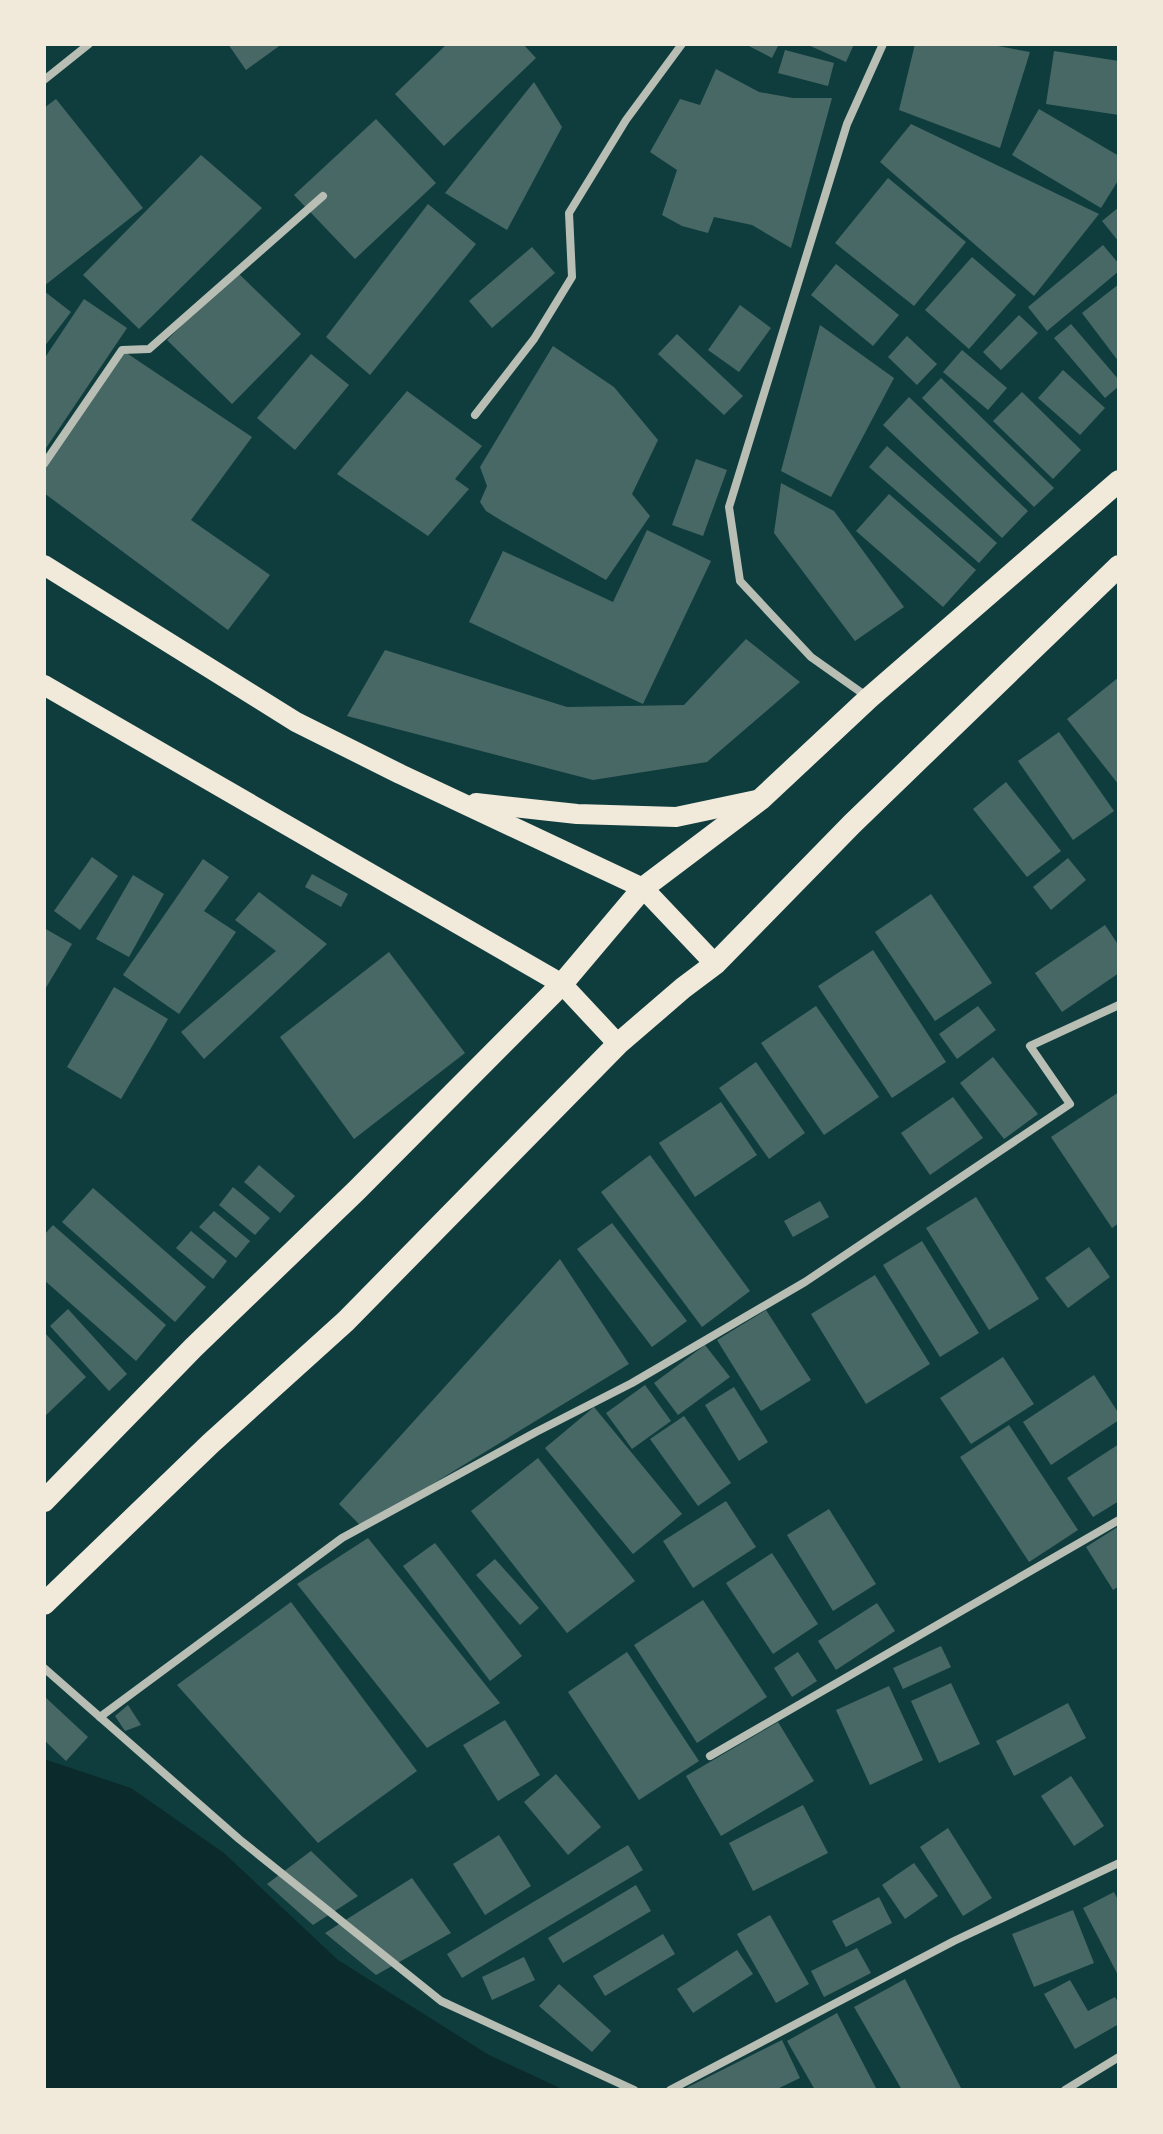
<svg xmlns="http://www.w3.org/2000/svg" width="1163" height="2134" font-family="'Noto Sans',sans-serif">
  <style>
    .water { fill: #0a2a2b }
    .building { fill: #486865 }
    .lines { fill: none; stroke-linecap: round; stroke-linejoin: round }
    .minor { stroke: #b8beb3; stroke-width: 8 }
    .primary { stroke: #f1e9da; stroke-width: 20 }
    .trunk { stroke: #f1e9da; stroke-width: 22 }
  </style>
  <rect width="100%" height="100%" fill="#0f3d3e"/>
  <path class="water" d="M44,1759L131,1788L224,1853L338,1960L489,2055L564,2090H44Z"/>
  <g class="building">
    <path d="M228,44H282L246,70Z"/>
    <path d="M447,44H523L536,58L444,146L395,94Z"/>
    <path d="M745,44H779L772,58Z"/>
    <path d="M806,44H854L846,62Z"/>
    <path d="M915,44H987L1030,52L1000,148L899,110Z"/>
    <path d="M785,50L834,63L828,86L778,73Z"/>
    <path d="M1054,51L1119,61V115L1046,104Z"/>
    <path d="M716,69L759,92L793,98H832L791,248L752,225L714,217L708,233L682,226L662,215L677,170L650,152L680,99L700,105Z"/>
    <path d="M534,82L562,127L507,230L445,193Z"/>
    <path d="M56,99L143,208L44,286V108Z"/>
    <path d="M1039,109L1119,156V179L1101,208L1012,155Z"/>
    <path d="M376,119L436,183L355,259L294,195Z"/>
    <path d="M911,124L1099,214L1034,296L880,162Z"/>
    <path d="M201,155L262,208L139,329L83,275Z"/>
    <path d="M888,178L966,242L914,306L835,243Z"/>
    <path d="M428,204L476,244L370,375L326,337Z"/>
    <path d="M1119,207V242L1102,221Z"/>
    <path d="M1103,245L1119,264V271L1047,331L1028,307Z"/>
    <path d="M532,247L555,273L492,328L469,301Z"/>
    <path d="M972,257L1016,295L969,349L925,310Z"/>
    <path d="M836,264L899,315L873,346L811,295Z"/>
    <path d="M236,271L301,334L232,404L167,340Z"/>
    <path d="M1119,284V362L1082,313Z"/>
    <path d="M44,291L71,312L44,347Z"/>
    <path d="M84,299L127,328L44,451V359Z"/>
    <path d="M740,305L771,328L739,372L708,350Z"/>
    <path d="M1019,315L1038,333L1001,370L983,352Z"/>
    <path d="M1071,324L1119,380V386L1105,398L1054,338Z"/>
    <path d="M820,325L894,378L831,497L781,471Z"/>
    <path d="M677,334L743,396L724,415L658,354Z"/>
    <path d="M907,336L937,364L917,385L888,357Z"/>
    <path d="M553,346L614,387L658,440L632,494L650,516L606,580L502,521L486,511L480,502L487,486L480,467Z"/>
    <path d="M122,350L252,437L191,520L270,575L228,630L44,493V471Z"/>
    <path d="M962,350L1007,388L988,410L943,372Z"/>
    <path d="M311,354L349,385L295,450L257,418Z"/>
    <path d="M1063,370L1105,408L1080,435L1038,398Z"/>
    <path d="M941,378L1054,488L1034,507L922,398Z"/>
    <path d="M407,391L482,446L455,479L469,489L428,536L337,474Z"/>
    <path d="M1022,392L1081,450L1053,479L993,421Z"/>
    <path d="M909,397L1028,511L1002,538L883,425Z"/>
    <path d="M887,446L997,543L979,563L869,467Z"/>
    <path d="M696,459L727,470L703,536L672,525Z"/>
    <path d="M781,483L834,511L904,607L855,641L774,533Z"/>
    <path d="M889,494L976,570L943,607L856,531Z"/>
    <path d="M647,530L711,561L643,704L469,622L503,551L613,602Z"/>
    <path d="M746,639L800,682L707,762L593,780L347,716L385,650L567,707L684,705Z"/>
    <path d="M1119,677V785L1067,719Z"/>
    <path d="M1059,732L1114,811L1073,840L1018,761Z"/>
    <path d="M1006,782L1061,851L1027,877L973,809Z"/>
    <path d="M92,857L118,876L80,930L54,911Z"/>
    <path d="M1068,858L1086,880L1051,910L1033,887Z"/>
    <path d="M203,859L229,877L204,911L236,932L179,1014L123,975Z"/>
    <path d="M312,874L348,894L341,907L305,887Z"/>
    <path d="M133,875L164,894L129,957L96,939Z"/>
    <path d="M259,892L327,944L204,1059L181,1032L276,951L235,920Z"/>
    <path d="M931,894L992,983L935,1021L875,932Z"/>
    <path d="M1105,925L1119,946V973L1062,1012L1035,973Z"/>
    <path d="M44,928L72,944L44,991Z"/>
    <path d="M873,950L946,1062L892,1098L818,986Z"/>
    <path d="M389,952L465,1053L354,1139L280,1037Z"/>
    <path d="M114,987L168,1019L121,1099L67,1067Z"/>
    <path d="M816,1006L879,1097L824,1135L761,1043Z"/>
    <path d="M978,1006L996,1030L957,1059L939,1034Z"/>
    <path d="M993,1057L1038,1114L1004,1139L960,1083Z"/>
    <path d="M756,1062L805,1133L769,1159L719,1088Z"/>
    <path d="M1119,1092V1223L1112,1228L1051,1137Z"/>
    <path d="M953,1097L983,1138L930,1175L901,1133Z"/>
    <path d="M721,1102L757,1155L695,1197L659,1143Z"/>
    <path d="M650,1155L750,1291L702,1327L601,1192Z"/>
    <path d="M259,1165L295,1196L280,1213L244,1182Z"/>
    <path d="M233,1187L270,1218L255,1235L219,1205Z"/>
    <path d="M93,1188L206,1287L175,1322L62,1222Z"/>
    <path d="M976,1197L1039,1299L989,1330L926,1228Z"/>
    <path d="M820,1201L829,1217L793,1237L784,1221Z"/>
    <path d="M214,1211L250,1241L236,1258L199,1227Z"/>
    <path d="M612,1223L687,1321L652,1347L577,1249Z"/>
    <path d="M53,1225L166,1325L136,1361L44,1280V1235Z"/>
    <path d="M191,1231L227,1261L213,1279L176,1248Z"/>
    <path d="M922,1241L979,1333L940,1357L883,1265Z"/>
    <path d="M1089,1247L1110,1277L1068,1308L1045,1278Z"/>
    <path d="M560,1259L629,1364L362,1527L339,1504Z"/>
    <path d="M875,1275L930,1364L866,1404L811,1314Z"/>
    <path d="M68,1309L127,1374L109,1391L50,1326Z"/>
    <path d="M766,1310L811,1380L761,1411L717,1340Z"/>
    <path d="M44,1332L86,1377L44,1417Z"/>
    <path d="M705,1345L730,1377L678,1415L654,1383Z"/>
    <path d="M1003,1357L1034,1404L971,1444L940,1398Z"/>
    <path d="M1094,1375L1119,1414V1420L1051,1465L1023,1422Z"/>
    <path d="M645,1385L671,1421L632,1449L606,1413Z"/>
    <path d="M734,1387L768,1442L739,1461L705,1405Z"/>
    <path d="M594,1407L682,1514L633,1554L545,1448Z"/>
    <path d="M684,1416L731,1483L698,1506L650,1439Z"/>
    <path d="M1009,1425L1078,1530L1029,1562L960,1457Z"/>
    <path d="M1119,1444V1501L1093,1517L1067,1478Z"/>
    <path d="M538,1458L635,1581L567,1633L471,1511Z"/>
    <path d="M726,1501L756,1547L693,1588L663,1541Z"/>
    <path d="M829,1509L876,1584L833,1611L787,1535Z"/>
    <path d="M1119,1526V1586L1113,1590L1086,1547Z"/>
    <path d="M368,1538L500,1703L427,1748L297,1584Z"/>
    <path d="M435,1543L522,1656L490,1681L403,1566Z"/>
    <path d="M772,1553L818,1624L773,1654L726,1583Z"/>
    <path d="M495,1559L539,1608L520,1625L476,1575Z"/>
    <path d="M703,1600L767,1697L697,1743L634,1645Z"/>
    <path d="M291,1602L417,1771L318,1843L177,1685Z"/>
    <path d="M877,1603L895,1631L836,1670L818,1641Z"/>
    <path d="M941,1646L951,1667L903,1689L893,1668Z"/>
    <path d="M627,1652L699,1761L639,1800L568,1692Z"/>
    <path d="M798,1652L817,1681L792,1697L774,1668Z"/>
    <path d="M951,1683L980,1744L939,1763L911,1701Z"/>
    <path d="M889,1686L923,1760L870,1785L836,1710Z"/>
    <path d="M44,1696L88,1737L66,1761L44,1740Z"/>
    <path d="M1068,1703L1086,1738L1014,1776L996,1741Z"/>
    <path d="M128,1705L141,1725L125,1731L115,1716Z"/>
    <path d="M505,1720L540,1775L498,1801L463,1745Z"/>
    <path d="M778,1722L814,1781L721,1836L686,1776Z"/>
    <path d="M556,1774L601,1827L568,1855L524,1802Z"/>
    <path d="M1071,1776L1104,1826L1074,1846L1041,1796Z"/>
    <path d="M803,1805L828,1853L753,1891L729,1843Z"/>
    <path d="M948,1828L992,1898L963,1916L920,1847Z"/>
    <path d="M499,1835L531,1886L485,1915L453,1864Z"/>
    <path d="M628,1845L643,1870L462,1978L447,1954Z"/>
    <path d="M311,1851L358,1896L313,1925L267,1884Z"/>
    <path d="M914,1863L938,1896L905,1919L882,1885Z"/>
    <path d="M412,1878L451,1933L376,1975L325,1933Z"/>
    <path d="M636,1885L651,1911L563,1963L548,1938Z"/>
    <path d="M1114,1892L1119,1902V1977L1083,1908Z"/>
    <path d="M879,1897L892,1923L846,1947L832,1921Z"/>
    <path d="M1073,1910L1094,1963L1034,1987L1012,1934Z"/>
    <path d="M770,1915L809,1984L776,2003L737,1934Z"/>
    <path d="M663,1934L675,1954L605,1996L593,1976Z"/>
    <path d="M857,1948L871,1973L824,1997L811,1971Z"/>
    <path d="M737,1950L753,1974L693,2013L677,1989Z"/>
    <path d="M524,1957L535,1980L492,2000L482,1977Z"/>
    <path d="M905,1979L962,2090H902L854,2007Z"/>
    <path d="M1070,1980L1088,2011L1115,1997L1119,2004V2024L1075,2049L1044,1994Z"/>
    <path d="M559,1984L611,2031L592,2052L539,2006Z"/>
    <path d="M837,2013L877,2090H815L787,2041Z"/>
    <path d="M782,2040L800,2078L775,2090H682Z"/>
  </g>
  <g class="lines">
    <g class="minor">
      <path d="M44,80L89,44"/>
      <path d="M475,415L534,339L572,277L569,213L626,120L682,44"/>
      <path d="M44,464L122,350L149,349L323,196"/>
      <path d="M869,698L811,657L740,581L729,507L847,124L883,44"/>
      <path d="M44,1668L239,1839L441,2001L634,2090"/>
      <path d="M100,1717L342,1538L536,1432L632,1383L805,1282L1070,1104L1030,1046L1119,1005"/>
      <path d="M710,1756L1119,1520"/>
      <path d="M670,2090L954,1941L1119,1863"/>
      <path d="M1065,2090L1119,2057"/>
    </g>
    <g class="primary">
      <path d="M44,565L296,722L400,774L643,888L715,964"/>
      <path d="M44,685L562,984L618,1044"/>
      <path d="M476,803L577,814L676,817L761,799"/>
    </g>
    <g class="trunk">
      <path d="M44,1501L193,1348L357,1190L562,984L643,888L761,799L869,698L1119,481"/>
      <path d="M44,1604L210,1444L346,1321L618,1044L683,988L715,964L852,824L1119,566"/>
    </g>
  </g>
  <rect width="1163" height="2134" fill="none" stroke="#f1e9da" stroke-width="92"/>
</svg>
